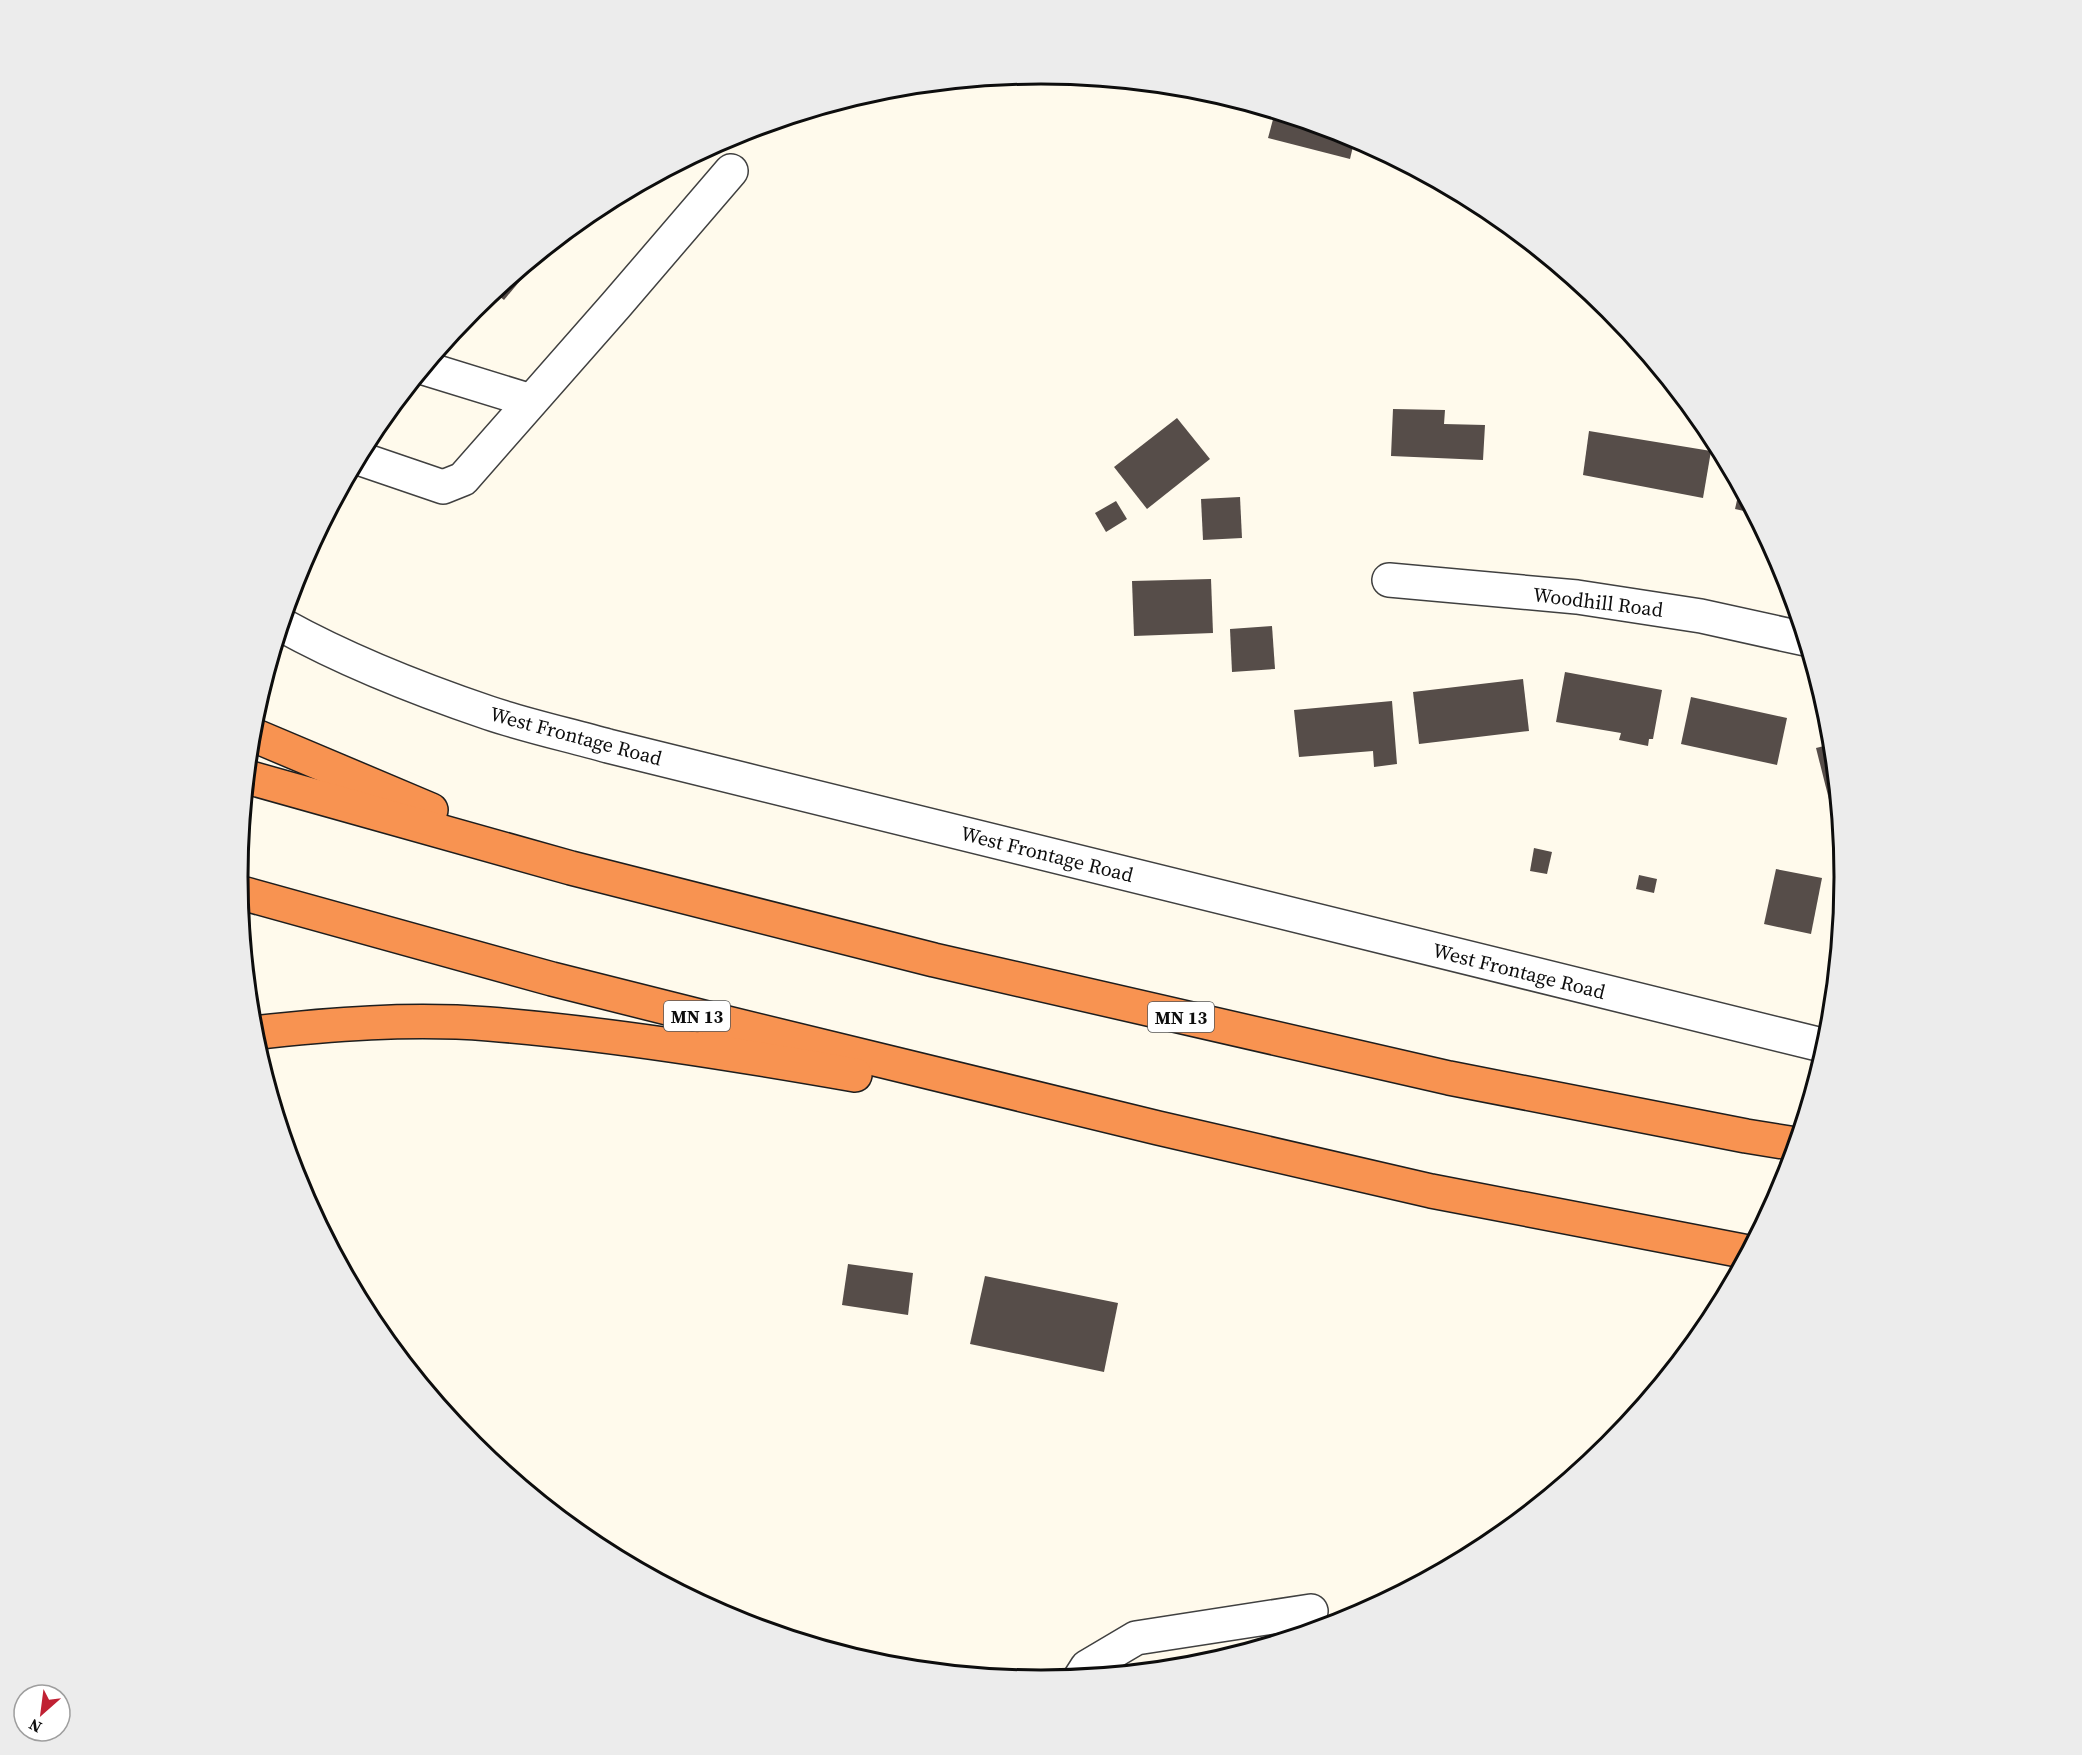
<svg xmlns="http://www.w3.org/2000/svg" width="2082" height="1755" font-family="'Source Serif 4',serif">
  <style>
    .building { fill: #564d49 }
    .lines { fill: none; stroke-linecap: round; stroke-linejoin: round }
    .minor-casing { stroke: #404040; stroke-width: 36 }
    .highway-casing { stroke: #1e1e1e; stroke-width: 36 }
    .minor { stroke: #fff; stroke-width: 33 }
    .highway { stroke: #f89351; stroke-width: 33 }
    .labels { text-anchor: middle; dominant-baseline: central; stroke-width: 6; stroke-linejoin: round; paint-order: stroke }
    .shield { fill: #fff; stroke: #565656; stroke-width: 1.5 }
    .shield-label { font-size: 18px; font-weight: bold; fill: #0d0d0d }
    .street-label { font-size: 20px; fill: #0d0d0d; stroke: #fff }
    .rim { fill: none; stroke: #0d0d0d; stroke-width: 3 }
  </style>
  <rect width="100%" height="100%" fill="#fffaec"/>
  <g class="building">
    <path d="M1275,112L1355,138L1350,159L1268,138Z"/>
    <path d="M550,245L504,300L494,292Z"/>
    <path d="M1393,409L1445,410L1444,424L1485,425L1483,460L1391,456Z"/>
    <path d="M1177,418L1210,459L1147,509L1114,467Z"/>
    <path d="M1700,419L1710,431L1713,437L1698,434Z"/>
    <path d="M1589,431L1711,451L1703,498L1583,475Z"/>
    <path d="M1740,487L1753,513L1735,509Z"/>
    <path d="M1240,497L1242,538L1203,540L1201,499Z"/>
    <path d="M1116,501L1127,519L1106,532L1095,513Z"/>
    <path d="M1211,579L1213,633L1134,636L1132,581Z"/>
    <path d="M1272,626L1275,669L1232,672L1230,629Z"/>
    <path d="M1565,672L1662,690L1653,739H1649L1648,746L1619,740L1621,733L1556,722Z"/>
    <path d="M1523,679L1529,731L1419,744L1413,692Z"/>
    <path d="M1691,697L1787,718L1777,765L1681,744Z"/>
    <path d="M1392,701L1397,764L1374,767L1373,751L1299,757L1294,710Z"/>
    <path d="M1832,744L1842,847H1841L1816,748Z"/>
    <path d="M1534,848L1552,852L1547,874L1530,871Z"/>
    <path d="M1776,869L1822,878L1811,934L1764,924Z"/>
    <path d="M1639,875L1657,879L1654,893L1636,889Z"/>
    <path d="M848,1264L913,1273L908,1315L842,1305Z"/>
    <path d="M985,1276L1118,1303L1104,1372L970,1344Z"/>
  </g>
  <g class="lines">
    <defs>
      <g id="minor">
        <path d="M424,368L531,401"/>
        <path d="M358,458L443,487L463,479L616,305L731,171"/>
        <path d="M1389,580L1577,597L1701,616L1805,639"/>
        <path d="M282,625C347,661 418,689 489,713C528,726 569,735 608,746L1826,1046"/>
        <path d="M1080,1678L1087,1667L1136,1638L1311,1611"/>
      </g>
      <g id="highway">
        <path d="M251,734L431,810"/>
        <path d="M247,777L571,868L934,960L1449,1078L1746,1136L1796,1144"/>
        <path d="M238,892L552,979L723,1022L1158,1128L1431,1191L1748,1252"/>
        <path d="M252,1033C331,1024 410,1018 489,1024C612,1034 734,1054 855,1075"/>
      </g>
    </defs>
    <use href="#minor" class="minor-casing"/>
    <use href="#highway" class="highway-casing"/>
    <use href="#minor" class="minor"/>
    <use href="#highway" class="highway"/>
  </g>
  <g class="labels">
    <g class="shield">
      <rect x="664" y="1001" width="66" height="30" rx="4.5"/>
      <rect x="1148" y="1002" width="66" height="30" rx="4.5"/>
    </g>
    <g class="shield-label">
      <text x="697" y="1016">MN 13</text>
      <text x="1181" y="1017">MN 13</text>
    </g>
    <g class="street-label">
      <text transform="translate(1598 602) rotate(7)">Woodhill Road</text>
      <text transform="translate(576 736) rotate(15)">West Frontage Road</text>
      <text transform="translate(1047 854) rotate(14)">West Frontage Road</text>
      <text transform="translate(1519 971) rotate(14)">West Frontage Road</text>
    </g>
  </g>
  <path d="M0 0H2082V1755H0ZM248 877a793 793 0 1 1 1586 0a793 793 0 1 1-1586 0Z" fill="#ececec" fill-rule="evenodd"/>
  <path class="rim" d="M248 877a793 793 0 1 1 1586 0a793 793 0 1 1-1586 0Z"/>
  <g transform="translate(42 1713) rotate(208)"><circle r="28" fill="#ffffff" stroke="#9e9e9e" stroke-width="1.5"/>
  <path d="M0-4.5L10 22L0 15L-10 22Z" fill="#c02133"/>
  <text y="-9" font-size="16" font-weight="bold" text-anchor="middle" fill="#0d0d0d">N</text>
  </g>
</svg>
